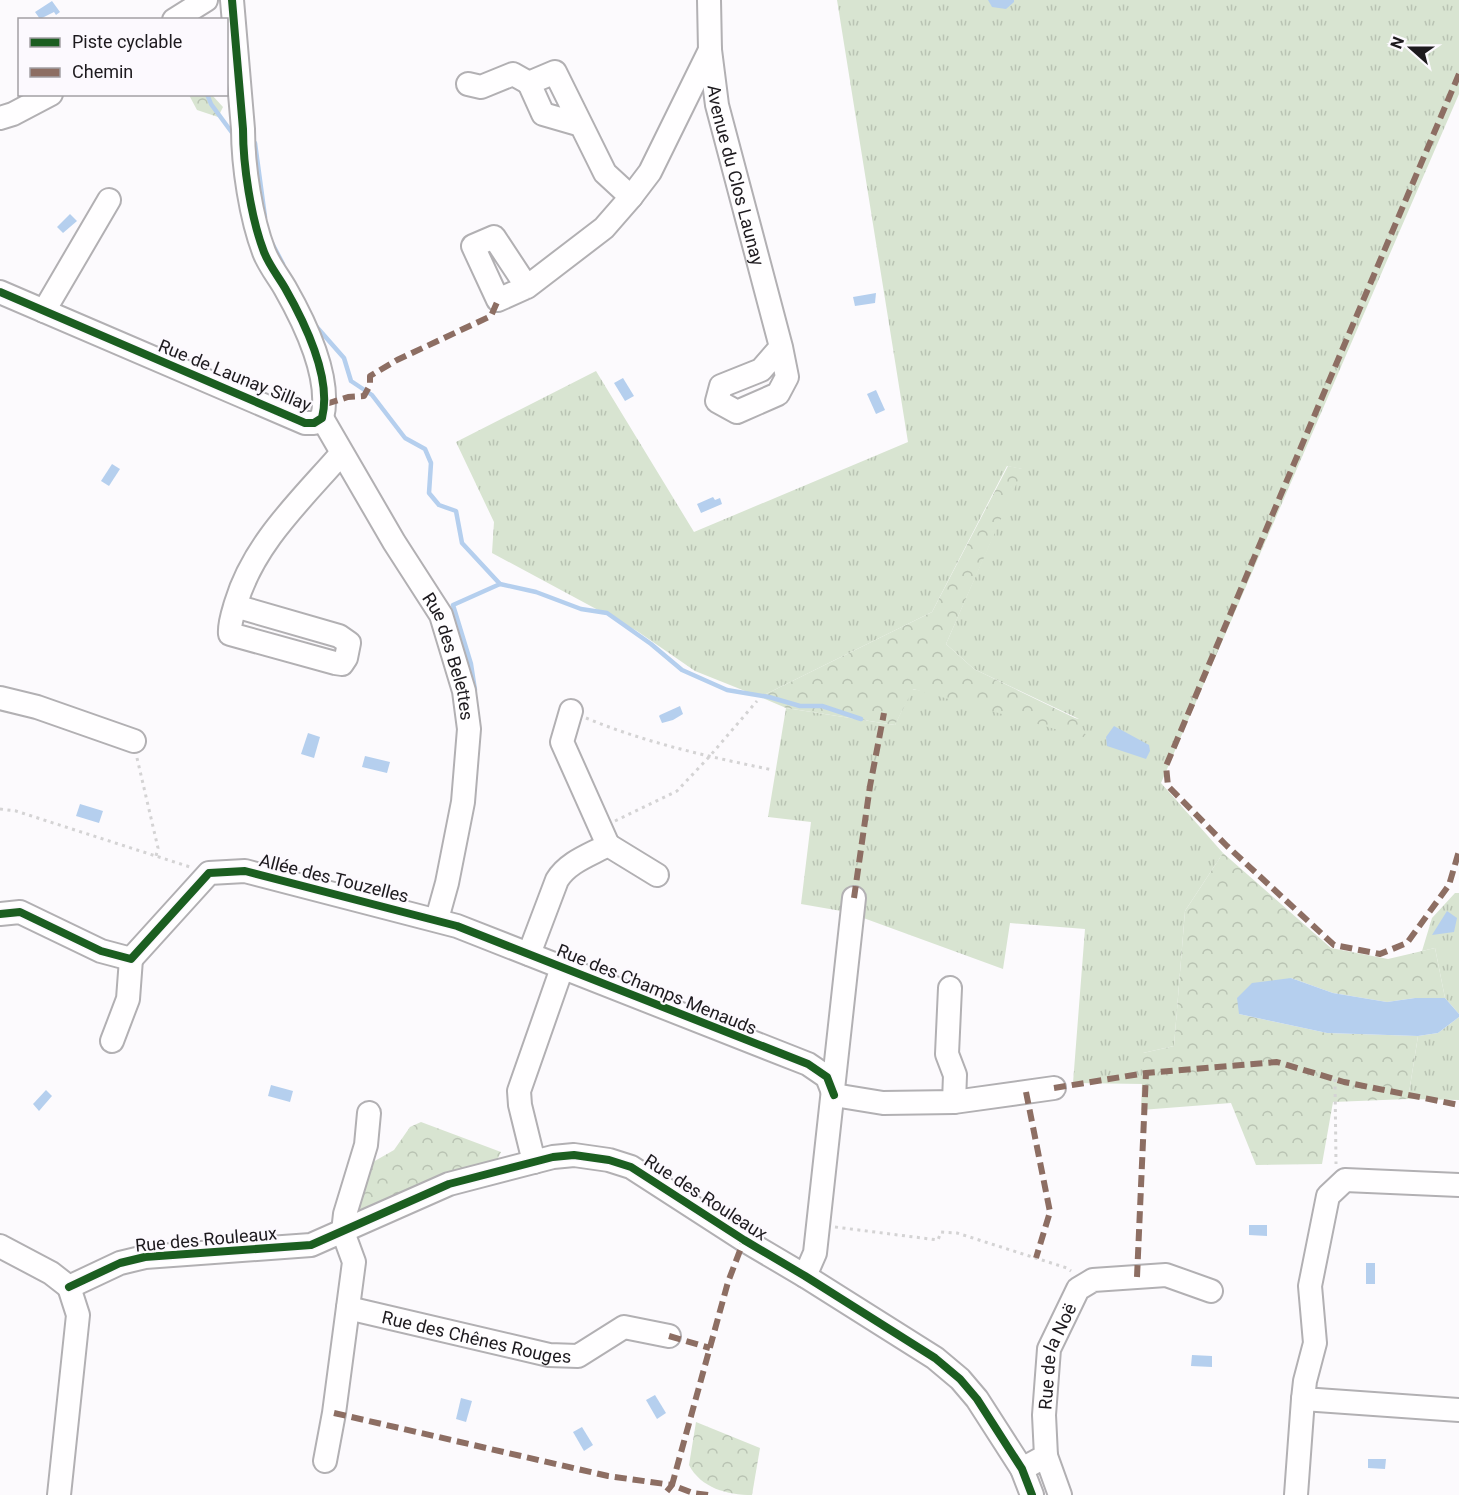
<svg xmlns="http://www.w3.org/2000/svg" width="1459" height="1495" font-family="Roboto,sans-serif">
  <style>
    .grass { fill: url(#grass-tufts) }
    .forest { fill: url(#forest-crowns) }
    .water { fill: #b5cfee }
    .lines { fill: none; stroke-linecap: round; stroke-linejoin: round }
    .stream { stroke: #b5cfee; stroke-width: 4.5 }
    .minor-casing { stroke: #b2b0b3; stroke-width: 26 }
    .path { stroke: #d4d3d4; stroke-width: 3; stroke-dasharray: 3 4.5; stroke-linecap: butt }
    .minor { stroke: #fffeff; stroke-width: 22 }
    .quiet { stroke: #8d6e63; stroke-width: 6; stroke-dasharray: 12 6; stroke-linecap: butt }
    .cycleway-casing { stroke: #fcf9fe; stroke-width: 11 }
    .cycleway { stroke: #1b5e20; stroke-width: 8 }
    .labels { text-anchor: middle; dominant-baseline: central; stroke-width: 4.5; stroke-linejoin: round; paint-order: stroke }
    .street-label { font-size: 18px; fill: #1d1a1e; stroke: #fcf9fe }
  </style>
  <defs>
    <pattern id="grass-tufts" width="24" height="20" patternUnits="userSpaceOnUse" patternTransform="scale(1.5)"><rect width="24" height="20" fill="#d8e4d1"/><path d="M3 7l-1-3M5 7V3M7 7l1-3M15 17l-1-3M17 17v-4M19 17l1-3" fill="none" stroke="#b9c3b3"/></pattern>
    <pattern id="forest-crowns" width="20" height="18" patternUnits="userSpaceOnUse" patternTransform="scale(1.5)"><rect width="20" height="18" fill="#d8e4d1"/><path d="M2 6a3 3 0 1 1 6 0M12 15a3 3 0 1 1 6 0" fill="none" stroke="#b9c3b3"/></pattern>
  </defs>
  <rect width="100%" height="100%" fill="#fcfafd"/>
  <g class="grass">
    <path d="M837,0H1459V94L1161,783L1223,853L1185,911L1174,1046L1143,1053V1084L1073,1083L1085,929L1010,923L1003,969L847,912L801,904L811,822L768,817L786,708L895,725L912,689L1079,719L974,669L946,644L1022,469L1007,466L932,612L760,697L695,671L637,631L492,553L494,522L456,442L596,371L694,532L908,442Z"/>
    <path d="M1455,893H1459V1014L1445,998L1435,948L1422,951L1432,918Z"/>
    <path d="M1459,1017V1100L1408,1099L1418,1036L1438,1033Z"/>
  </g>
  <g class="forest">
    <path d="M189,95H212L223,107L218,117L197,110Z"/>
    <path d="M1008,466L1023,469L946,644L974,669L1079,720L1087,738L913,689L895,725L786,708L760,697L932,612Z"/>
    <path d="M1223,853L1331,948L1388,959L1435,948L1445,998H1415L1387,1002L1333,993L1291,978L1239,1014L1327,1033L1418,1036L1408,1099L1333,1102L1322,1164L1256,1165L1231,1103L1141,1110L1143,1053L1174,1046L1185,911Z"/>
    <path d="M421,1122L501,1152L493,1168L363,1216L357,1208L373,1162L394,1150L410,1127Z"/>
    <path d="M696,1422L760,1448L752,1495C727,1495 701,1488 689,1465Z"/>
  </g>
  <g class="water">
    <path d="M988,0H1014V2L1006,9L992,7Z"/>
    <path d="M52,1L60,12L56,15L54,12L40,19L35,12Z"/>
    <path d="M70,214L77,221L63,233L57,227Z"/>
    <path d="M876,293L875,303L855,306L853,297Z"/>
    <path d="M623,378L634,396L625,401L614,383Z"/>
    <path d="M876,390L885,410L876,414L867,394Z"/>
    <path d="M112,464L120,469L109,486L101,481Z"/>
    <path d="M713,497L715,500L720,498L722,504L701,513L697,504Z"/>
    <path d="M680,706L683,714L673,720L662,723L659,716L660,715Z"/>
    <path d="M1114,726L1149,745L1150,751L1146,759L1107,746L1106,737Z"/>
    <path d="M308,733L320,737L314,758L301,754Z"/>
    <path d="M365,756L390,762L387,773L362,767Z"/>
    <path d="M80,804L103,811L99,823L76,816Z"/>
    <path d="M1447,911L1457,918L1454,932L1432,935Z"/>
    <path d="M1291,978L1333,993L1387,1002L1415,998H1445L1459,1014V1017L1438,1033L1418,1036L1327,1033L1239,1014L1237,998L1252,983Z"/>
    <path d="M271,1085L293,1091L290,1102L268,1096Z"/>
    <path d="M46,1090L52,1096L39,1111L33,1104Z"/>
    <path d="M1249,1225H1267V1236L1249,1235Z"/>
    <rect x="1366" y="1263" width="9" height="21"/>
    <path d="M1192,1355L1212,1356V1367L1191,1366Z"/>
    <path d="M655,1395L666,1413L657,1419L646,1400Z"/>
    <path d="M461,1398L472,1401L466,1422L456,1419Z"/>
    <path d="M582,1427L593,1445L584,1451L573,1432Z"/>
    <path d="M1368,1459H1386L1385,1469L1368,1468Z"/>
  </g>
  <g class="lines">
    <g class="stream">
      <path d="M207,94L211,104L233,134"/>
      <path d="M255,143L265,217"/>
      <path d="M272,243L283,264"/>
      <path d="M315,325L344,358L351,381L372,395L405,438L425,449L431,463L429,493L439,505L456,511L462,543L500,584L453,605L471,664L475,690"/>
      <path d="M500,584L536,592L581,609L607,613L651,644L682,670L727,690L769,697L800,706H822L861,719"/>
    </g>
    <defs>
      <g id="minor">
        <path id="s1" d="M709,0L710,50L717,105L781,347L787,377L778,394L737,412L717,401L721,386L761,370L781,347"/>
        <path d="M174,20L206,0"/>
        <path d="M468,84L481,87L513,74L529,83"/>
        <path d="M0,118L13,114L51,94"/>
        <path d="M581,125L543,114L529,83L555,72L605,173L631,197"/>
        <path d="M527,287L494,237L473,246L498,300L527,287L604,228L631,197L650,172L710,50"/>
        <path d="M0,292L305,423H314L322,418C332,379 305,323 285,288C278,276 269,265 264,252C251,218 243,166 243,129L232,0"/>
        <path d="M44,311L109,200"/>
        <path id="s2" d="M322,418L394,542L441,615L464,691L469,729L463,802L447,883L437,919"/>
        <path d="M235,606L339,636L349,643L346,658L342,664L335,663L230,634C229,624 233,613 236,603C254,543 301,500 341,454"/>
        <path d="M0,698L37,707L134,741"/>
        <path d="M571,711L562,742L608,845"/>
        <path d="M0,914L20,912L101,951L131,959L209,873L245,871L457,926L808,1064L827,1077L834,1095"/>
        <path d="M529,954L557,880C568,862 590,855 608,845L657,875"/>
        <path d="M950,988L947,1054L955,1075L954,1102"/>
        <path d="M112,1041L128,999L131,959"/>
        <path d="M834,1095L883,1103L954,1102L1054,1088"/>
        <path d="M534,1162L520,1105L519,1091L562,968"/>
        <path d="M1459,1185L1345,1180L1328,1196L1310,1286L1315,1343L1305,1381L1303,1399L1459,1410"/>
        <path d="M0,1246L51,1273L69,1287"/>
        <path d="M805,1276L815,1253L854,898"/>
        <path d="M69,1287L120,1263L145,1257L311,1245L449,1184L553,1157L574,1155L609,1160L631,1167L744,1240L805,1276L935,1358L960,1379L977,1399L1022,1469L1032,1495"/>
        <path id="s3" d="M348,1308L549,1355L578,1356L624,1327L669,1336"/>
        <path d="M1046,1456L1060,1495"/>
        <path d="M325,1461L334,1413L354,1262L343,1232L345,1214L366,1145L369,1113"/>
        <path id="s4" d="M1022,1469L1046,1456L1044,1415L1049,1349L1078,1289L1093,1280L1166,1275L1211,1291"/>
        <path d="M59,1495L78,1315L69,1287"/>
        <path d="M1296,1495L1303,1399"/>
      </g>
    </defs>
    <use href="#minor" class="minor-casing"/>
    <g class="path">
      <path d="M586,718C646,743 710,757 773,770"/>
      <path d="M137,758L158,848L156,856"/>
      <path d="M0,809L16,811L190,867"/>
      <path d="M615,821L677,791L709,757L757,701"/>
      <path d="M1335,1079L1336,1164"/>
      <path d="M835,1227L938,1240L941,1232L957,1233L1067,1268L1071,1271"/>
    </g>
    <use href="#minor" class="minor"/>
    <g class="quiet">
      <path d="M1459,74L1166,766L1168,786L1227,846L1334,945L1380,954L1407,943L1449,885L1459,851"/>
      <path d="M326,404L348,397L364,396L370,385V376L397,360L491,316L498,300"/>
      <path d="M854,898L870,786L884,713"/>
      <path d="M1054,1088L1146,1073L1277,1062L1344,1082L1459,1105"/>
      <path d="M1026,1092L1050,1212L1036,1258"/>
      <path d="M1137,1277L1146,1073"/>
      <path d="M669,1336L710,1348"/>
      <path d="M334,1413L608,1476L672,1485L664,1495"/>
      <path d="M708,1495L693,1493L672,1485L728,1282L744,1240"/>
    </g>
    <defs>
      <g id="cycleway">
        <path d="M0,292L305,423H314L322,418C332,379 305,323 285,288C278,276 269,265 264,252C251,218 243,166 243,129L232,0"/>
        <path d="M0,914L20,912L101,951L131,959L209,873L245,871L457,926L808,1064L827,1077L834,1095"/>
        <path d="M69,1287L120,1263L145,1257L311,1245L449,1184L553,1157L574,1155L609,1160L631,1167L744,1240L805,1276L935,1358L960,1379L977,1399L1022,1469L1032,1495"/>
      </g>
    </defs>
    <use href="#cycleway" class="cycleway-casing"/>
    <use href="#cycleway" class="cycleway"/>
  </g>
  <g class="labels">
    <g class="street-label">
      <text stroke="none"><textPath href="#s1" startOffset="178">Avenue du Clos Launay</textPath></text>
      <text transform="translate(235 375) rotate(22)">Rue de Launay Sillay</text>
      <text stroke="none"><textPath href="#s2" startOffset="272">Rue des Belettes</textPath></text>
      <text transform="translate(334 878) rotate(14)">Allée des Touzelles</text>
      <text transform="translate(657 989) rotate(22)">Rue des Champs Menauds</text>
      <text transform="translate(706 1197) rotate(33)">Rue des Rouleaux</text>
      <text transform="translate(206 1239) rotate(-5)">Rue des Rouleaux</text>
      <text stroke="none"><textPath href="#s3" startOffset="132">Rue des Chênes Rouges</textPath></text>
      <text stroke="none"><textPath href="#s4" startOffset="129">Rue de la Noë</textPath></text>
    </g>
  </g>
  <rect x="18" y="18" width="210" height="78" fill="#fcf9fe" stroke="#a3a0a4" stroke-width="1.5"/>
  <rect x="30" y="38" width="30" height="9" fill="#1b5e20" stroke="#a3a0a4" stroke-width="1.5"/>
  <text x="72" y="48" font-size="18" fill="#1d1a1e">Piste cyclable</text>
  <rect x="30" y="68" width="30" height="9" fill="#8d6e63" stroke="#a3a0a4" stroke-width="1.5"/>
  <text x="72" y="78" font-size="18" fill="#1d1a1e">Chemin</text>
  <g transform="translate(1411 48) rotate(291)" stroke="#fcf9fe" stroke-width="4.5" paint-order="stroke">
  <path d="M0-4.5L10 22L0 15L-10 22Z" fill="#1d1a1e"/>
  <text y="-9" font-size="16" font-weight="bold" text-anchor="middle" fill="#1d1a1e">N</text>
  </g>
</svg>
